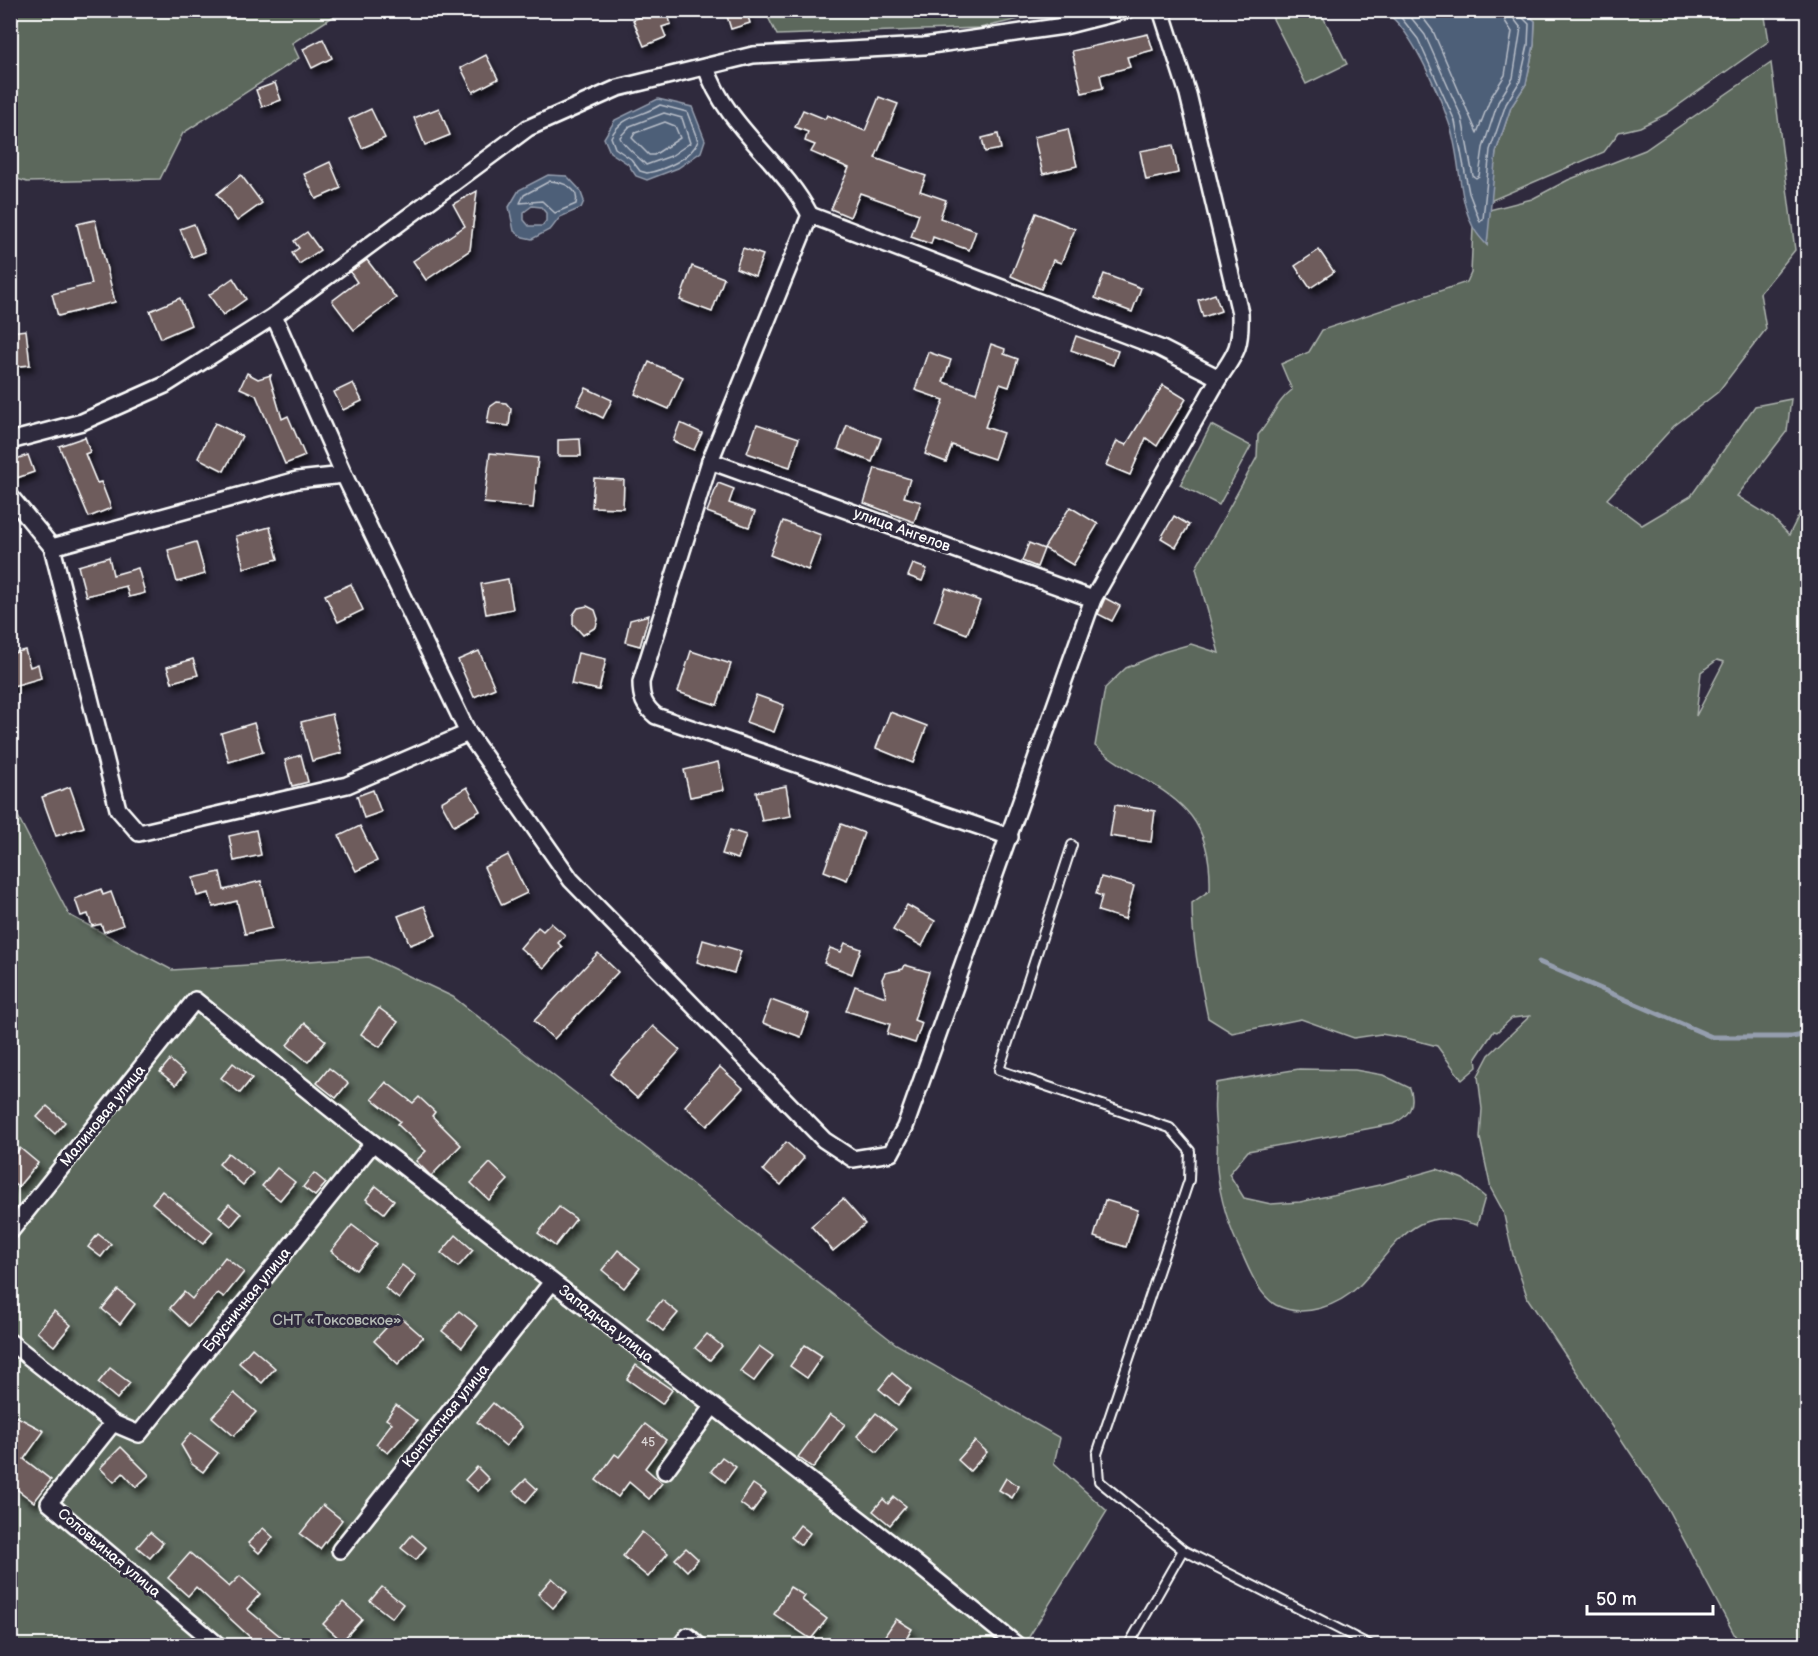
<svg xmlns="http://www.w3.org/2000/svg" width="1818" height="1656" font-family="'Balsamiq Sans',sans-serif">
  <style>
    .green { fill: #5b675c; stroke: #adb3ae; stroke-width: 1.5; fill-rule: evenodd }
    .water { fill: #4e5e78; stroke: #959eae; stroke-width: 1.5; fill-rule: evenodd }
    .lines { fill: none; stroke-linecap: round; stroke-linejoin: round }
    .shore { stroke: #b8bfc9; stroke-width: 1.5 }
    .stream { stroke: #959eae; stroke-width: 5 }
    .building { fill: #6e5b5b; stroke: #fff; stroke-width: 1.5; filter: url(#shadow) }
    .lane-casing { stroke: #fff; stroke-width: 12 }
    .street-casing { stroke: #fff; stroke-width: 20 }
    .lane { stroke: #2f2a3d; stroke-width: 8 }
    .street { stroke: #2f2a3d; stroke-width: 15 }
    .labels { text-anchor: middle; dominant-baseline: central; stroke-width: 6; stroke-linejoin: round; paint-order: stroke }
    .number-label { font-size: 12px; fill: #dbd6d6 }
    .street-label { font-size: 15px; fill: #fff; stroke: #2f2a3d }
    .park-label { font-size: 15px; fill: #b5bbb6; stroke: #2f2a3d }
  </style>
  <defs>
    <filter id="shadow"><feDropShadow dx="3.5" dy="6" stdDeviation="3" flood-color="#0009"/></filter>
  </defs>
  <rect width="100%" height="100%" fill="#2f2a3d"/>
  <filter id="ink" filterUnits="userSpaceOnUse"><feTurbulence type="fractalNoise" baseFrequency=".0167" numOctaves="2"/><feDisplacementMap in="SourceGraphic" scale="12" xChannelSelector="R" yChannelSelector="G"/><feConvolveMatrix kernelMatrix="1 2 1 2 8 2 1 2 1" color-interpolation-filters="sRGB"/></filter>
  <g filter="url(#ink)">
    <g class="green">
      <path d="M10,11L11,10L342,11L292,43L299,58L183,133L160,179L27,182L11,177Z"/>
      <path d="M765,11H1054L980,28L777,35Z"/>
      <path d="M1269,11H1320L1347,64L1306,84Z"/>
      <path d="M1524,11H1764L1769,41L1666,114L1640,127L1619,132L1604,152L1490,201L1496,152L1511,107L1526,84L1534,45L1535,21Z"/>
      <path d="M1771,63L1795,250L1760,293L1766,329L1718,392L1674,426L1607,499L1642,525L1691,496L1755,406L1791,399L1787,431L1737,496L1773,518L1789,535L1807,499V1645H1740L1667,1508L1528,1299L1513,1255L1503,1211L1491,1189L1480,1138L1482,1109L1478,1076L1489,1055L1530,1016L1512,1018L1497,1032L1494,1031L1476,1058L1477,1067L1462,1080L1437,1046L1410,1039L1381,1034L1354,1038L1301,1019L1232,1033L1208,1018C1200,979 1192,942 1192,903L1210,890C1213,795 1154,794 1095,746L1105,688L1126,668L1163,652L1191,644L1219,653L1196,568L1257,457L1258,435C1272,419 1276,402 1292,390L1281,364L1309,352L1322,330L1467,282L1471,273L1473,227L1487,245L1489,210L1532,199L1568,180L1645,150ZM1717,660L1724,662L1696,716L1701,672Z"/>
      <path d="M1211,425L1251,446L1219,505L1180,485Z"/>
      <path d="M10,801L69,915L172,970L369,957L453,997L896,1344L1060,1438L1054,1463L1107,1511L1024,1645H11Z"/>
      <path d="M1299,1069L1355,1070L1383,1075L1410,1088C1416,1106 1409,1116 1393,1124L1248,1151L1229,1174L1244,1198L1271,1204L1300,1202L1384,1184L1437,1169L1463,1179L1485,1197L1477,1225C1457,1219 1440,1215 1420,1224C1395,1237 1379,1266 1359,1286C1338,1306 1304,1319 1276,1305C1260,1296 1250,1272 1243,1256C1230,1230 1220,1199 1217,1169C1216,1160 1218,1151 1217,1142C1215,1118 1213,1108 1216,1083Z"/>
    </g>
    <g class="water">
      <path d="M1381,11H1524L1535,21L1534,45L1526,84L1511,107L1496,152L1487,245C1482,240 1476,233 1473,227C1457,195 1461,156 1449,123C1440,96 1408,19 1381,11Z"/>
      <path d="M658,99L692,107L705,140L701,152L678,168L647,180L636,176L628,164L610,152L604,138L615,120Z"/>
      <path d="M548,175L567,176L580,190L584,201L581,208L560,217L551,229L532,239L523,237L514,231L509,207L519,190ZM532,206L541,207L546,213V221L542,226H529L524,220V212Z"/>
    </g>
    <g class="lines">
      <g class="shore">
        <path d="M1395,10L1418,39L1455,121L1469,193L1480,222L1483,219L1490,150L1506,104L1520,81L1528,45L1529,24L1521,16L1520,10"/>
        <path d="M1405,10L1425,35L1462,118L1473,176L1476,178L1479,176L1483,148L1498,102L1513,78L1521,28L1514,19L1513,10"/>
        <path d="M1417,10L1433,31L1477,133L1491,97L1505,75L1512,32L1505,21L1504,10"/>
        <path d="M660,105L687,112L698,141C692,158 664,170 647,173L640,171L631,159L615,148L611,137C622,115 641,117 660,105Z"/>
        <path d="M664,113L682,118L690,143L671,156L646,165C640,158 621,144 620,137L630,126Z"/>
        <path d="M665,122L675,126L680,138L654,155H649L632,138L635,133Z"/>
        <path d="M550,181C563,182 580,188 576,204L555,213L542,201L520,203L524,195Z"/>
      </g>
      <path class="stream" d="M1539,962L1712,1037H1792L1808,1034"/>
    </g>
    <g class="building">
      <path d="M655,10H666L671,24L662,27L666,37L644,46L633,20Z"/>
      <path d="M725,10H746L750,23L731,29Z"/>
      <path d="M1148,34L1153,50L1127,57L1130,67L1100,75L1103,88L1082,93L1072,51Z"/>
      <path d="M323,39L332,58L312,68L303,49Z"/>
      <path d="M486,55L498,79L473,92L461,68Z"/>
      <path d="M275,83L281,100L262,107L256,90Z"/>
      <path d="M879,97L898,104L875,158L926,176L920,191L946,200L940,218L976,231L969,250L933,237L931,244L911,237L919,214L860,193L850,217L831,209L849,168L811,152L815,145L805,141L808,132L795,127L803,110L825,119L827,115L865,131Z"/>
      <path d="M439,108L450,135L425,145L414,118Z"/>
      <path d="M371,109L385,138L362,148L349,119Z"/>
      <path d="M1068,129L1077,166L1043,174L1034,137Z"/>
      <path d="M998,134L1001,149L985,152L982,138Z"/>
      <path d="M1173,145L1178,173L1146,180L1140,151Z"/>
      <path d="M330,162L341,188L316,199L304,174Z"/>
      <path d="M241,175L262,203L237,221L217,194Z"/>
      <path d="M477,191L470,250L426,280L413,261L465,226L453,204Z"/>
      <path d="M1036,213L1075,229L1061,263L1053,260L1041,289L1011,276Z"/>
      <path d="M95,220L115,302L58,316L52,294L92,284L77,224Z"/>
      <path d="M194,224L205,252L192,257L180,229Z"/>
      <path d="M307,232L320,250L299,264L292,253L299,248L294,241Z"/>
      <path d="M743,248L763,255L755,276L736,268Z"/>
      <path d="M1319,250L1334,272L1310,288L1295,266Z"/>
      <path d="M367,260L396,298L354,330L332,301L357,282L350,272Z"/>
      <path d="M692,266L724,278L712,312L680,300Z"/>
      <path d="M1104,274L1141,288L1132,312L1095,298Z"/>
      <path d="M233,278L246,299L223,315L209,295Z"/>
      <path d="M1215,294L1221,311L1203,317L1198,300Z"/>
      <path d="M180,298L191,325L161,338L150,311Z"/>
      <path d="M26,330L30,365L10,367V332Z"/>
      <path d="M1076,336L1118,351L1113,365L1071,350Z"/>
      <path d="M991,344L1005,349L1004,354L1018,359L1009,387L1000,384L985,427L1003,433L994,459L952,445L946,462L925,454L944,400L915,390L928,352L951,360L943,382L976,393Z"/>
      <path d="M649,362L683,377L669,409L635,394Z"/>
      <path d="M247,373L258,379L271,375L270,378L282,419L288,416L305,456L285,464L256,395L240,388Z"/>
      <path d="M353,383L362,401L343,410L334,392Z"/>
      <path d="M1163,385L1186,399L1157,446L1146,438L1130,475L1106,465L1117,441L1126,445Z"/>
      <path d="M586,388L612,400L603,418L577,405Z"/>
      <path d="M497,402L506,403L511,409L509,426L487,423L490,407Z"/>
      <path d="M215,423L242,436L224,471L198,458Z"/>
      <path d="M680,423L702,433L694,450L673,441Z"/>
      <path d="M757,424L799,438L790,467L747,453Z"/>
      <path d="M847,425L881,438L872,462L838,449Z"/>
      <path d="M85,437L90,452L85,454L97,483L101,482L111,508L89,517L59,446Z"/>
      <path d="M580,439L581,456H558V440Z"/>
      <path d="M490,453L538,458L533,508L484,503Z"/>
      <path d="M28,455L34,472L14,479L10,473V461Z"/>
      <path d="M875,468L910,479L904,497L921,502L914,522L864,503Z"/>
      <path d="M594,478L624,480L623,508L592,507Z"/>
      <path d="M718,483L734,489L729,503L755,512L749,527L707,512Z"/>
      <path d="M1070,507L1098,524L1073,565L1044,548Z"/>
      <path d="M1174,516L1189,525L1176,547L1161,538Z"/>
      <path d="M783,521L821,535L808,570L770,555Z"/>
      <path d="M270,527L278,559L244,568L236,536Z"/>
      <path d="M196,542L205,574L177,582L168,550Z"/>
      <path d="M1029,543L1044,549L1037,567L1022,561Z"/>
      <path d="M109,557L113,575L138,568L145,593L129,597L126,586L86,596L78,566Z"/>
      <path d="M913,564L927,569L922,581L908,576Z"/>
      <path d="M508,579L513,609L486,614L481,584Z"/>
      <path d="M351,584L363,610L338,622L325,595Z"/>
      <path d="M946,588L980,601L967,634L934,621Z"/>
      <path d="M1105,598L1120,606L1112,621L1098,614Z"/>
      <path d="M587,606L595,610L598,619L596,627L583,635L573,624V615L578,608Z"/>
      <path d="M649,615L640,646L625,642L630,620Z"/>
      <path d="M25,650L30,667L38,664L41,678L10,687V654Z"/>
      <path d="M479,651L495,688L474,697L458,660Z"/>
      <path d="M691,651L731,664L717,705L678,692Z"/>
      <path d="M578,653L606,659L599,690L571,684Z"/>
      <path d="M193,659L198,675L172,682L167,667Z"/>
      <path d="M756,695L784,705L774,732L746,722Z"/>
      <path d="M890,712L927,726L913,763L876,748Z"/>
      <path d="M332,714L342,753L312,761L301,722Z"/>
      <path d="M254,723L263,752L229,762L221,733Z"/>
      <path d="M301,755L308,782L292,786L285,760Z"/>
      <path d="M718,762L724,790L690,797L684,770Z"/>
      <path d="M786,786L791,816L762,821L756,792Z"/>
      <path d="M70,787L84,827L56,836L42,797Z"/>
      <path d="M467,787L480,811L454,826L441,802Z"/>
      <path d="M373,790L381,812L364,818L357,796Z"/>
      <path d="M1115,805L1155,811L1151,842L1110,836Z"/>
      <path d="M841,824L864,833L847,880L824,871Z"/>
      <path d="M360,826L377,861L356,871L339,836Z"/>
      <path d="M256,830L261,855L234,861L229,836Z"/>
      <path d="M730,830L746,835L738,859L722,854Z"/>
      <path d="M508,855L527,893L502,905L484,867Z"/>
      <path d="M220,872L224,890L261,881L272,928L245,934L237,901L213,907L209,893L197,896L193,878Z"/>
      <path d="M1101,877L1134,886L1125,919L1098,911L1102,896L1096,894Z"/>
      <path d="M101,889L103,895L111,892L123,925L104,932L101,924L92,926L88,914L81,916L75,899Z"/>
      <path d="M907,905L935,921L922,946L893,930Z"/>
      <path d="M424,906L436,935L410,945L398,916Z"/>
      <path d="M551,923L565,935L558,943L562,947L544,968L520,948L538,927L543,931Z"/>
      <path d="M703,940L741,951L734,973L697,962Z"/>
      <path d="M845,943L861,949L852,974L824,963L830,948L841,952Z"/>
      <path d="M598,953L618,972L554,1039L534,1021Z"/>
      <path d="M905,965L929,972L914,1020L922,1023L915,1043L887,1034L890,1024L846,1011L855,986L886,997L882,979L885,973L903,969Z"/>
      <path d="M771,1000L809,1014L801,1037L763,1023Z"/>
      <path d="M379,1008L398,1022L380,1047L361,1034Z"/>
      <path d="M305,1023L326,1041L308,1062L287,1045Z"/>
      <path d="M653,1026L680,1050L637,1098L610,1074Z"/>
      <path d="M170,1060L185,1073L176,1085L160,1072Z"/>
      <path d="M233,1063L252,1078L240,1093L221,1078Z"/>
      <path d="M720,1067L743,1088L707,1126L685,1106Z"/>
      <path d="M329,1068L348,1083L336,1098L317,1083Z"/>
      <path d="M386,1082L413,1103L419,1097L435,1112L432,1116L461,1145L431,1176L416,1161L426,1151L397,1124L400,1121L372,1099Z"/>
      <path d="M47,1106L65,1122L55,1134L37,1117Z"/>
      <path d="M786,1142L804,1158L781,1185L763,1170Z"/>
      <path d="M20,1148L38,1163L18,1187L10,1181V1161Z"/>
      <path d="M228,1153L253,1173L243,1185L219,1164Z"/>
      <path d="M490,1163L508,1180L489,1200L471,1183Z"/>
      <path d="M277,1168L295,1182L280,1200L262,1186Z"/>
      <path d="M314,1173L326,1183L315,1196L303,1187Z"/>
      <path d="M376,1186L394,1200L384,1213L366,1199Z"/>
      <path d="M162,1191L213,1232L203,1244L152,1203Z"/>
      <path d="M843,1199L865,1224L833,1251L811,1226Z"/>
      <path d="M1105,1200L1138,1210L1126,1247L1094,1237Z"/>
      <path d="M229,1204L241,1214L231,1226L219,1216Z"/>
      <path d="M559,1207L576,1219L555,1246L538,1233Z"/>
      <path d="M352,1225L377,1244L356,1270L331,1251Z"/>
      <path d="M98,1234L111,1244L101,1257L88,1247Z"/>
      <path d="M456,1235L473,1250L458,1267L441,1253Z"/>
      <path d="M618,1250L640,1268L624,1288L602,1270Z"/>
      <path d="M225,1257L244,1272L224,1297L218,1293L189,1326L170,1308L184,1292L192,1299Z"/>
      <path d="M402,1265L416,1276L399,1299L385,1288Z"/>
      <path d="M118,1290L135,1304L120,1324L102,1309Z"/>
      <path d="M662,1300L678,1313L663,1331L647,1318Z"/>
      <path d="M54,1311L71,1325L54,1346L37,1332Z"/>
      <path d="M459,1311L478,1326L462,1347L442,1331Z"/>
      <path d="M398,1315L423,1337L398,1364L374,1341Z"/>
      <path d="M707,1334L722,1346L710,1360L695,1348Z"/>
      <path d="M805,1345L822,1356L807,1378L790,1366Z"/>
      <path d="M759,1346L773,1356L754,1381L740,1371Z"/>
      <path d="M252,1348L275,1368L262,1383L239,1363Z"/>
      <path d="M636,1365L672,1390L662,1404L627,1379Z"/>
      <path d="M110,1368L130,1383L117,1399L98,1383Z"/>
      <path d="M892,1373L911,1389L898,1405L879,1389Z"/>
      <path d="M234,1393L256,1412L234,1436L212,1417Z"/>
      <path d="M493,1403L522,1427L506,1446L477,1422Z"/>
      <path d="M396,1405L417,1421L388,1453L376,1444L392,1423L386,1419Z"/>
      <path d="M10,1413L44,1431L24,1459L51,1480L34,1502L10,1484Z"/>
      <path d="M876,1413L896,1429L877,1452L857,1436Z"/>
      <path d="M830,1414L845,1424L813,1468L798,1457Z"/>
      <path d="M645,1424L666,1440L645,1468L662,1483L649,1499L629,1482L618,1497L596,1480L615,1454L619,1457Z"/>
      <path d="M191,1433L218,1453L203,1472L192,1464L181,1445Z"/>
      <path d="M975,1441L987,1452L970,1471L958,1460Z"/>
      <path d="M121,1447L149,1475L136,1487L123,1473L114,1482L100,1468Z"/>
      <path d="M722,1457L736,1467L725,1482L711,1471Z"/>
      <path d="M477,1467L489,1479L478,1491L465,1480Z"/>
      <path d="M1006,1478L1019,1486L1012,1498L999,1490Z"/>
      <path d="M526,1479L537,1489L526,1502L514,1491Z"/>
      <path d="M753,1484L766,1493L752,1512L740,1503Z"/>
      <path d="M894,1497L906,1506L890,1525L873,1511L883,1499L888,1504Z"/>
      <path d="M323,1505L342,1520L320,1549L300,1534Z"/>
      <path d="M800,1525L810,1533L801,1545L791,1537Z"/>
      <path d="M263,1528L273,1537L259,1553L248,1543Z"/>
      <path d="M150,1532L163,1543L150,1558L137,1547Z"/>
      <path d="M642,1532L668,1553L648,1577L623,1556Z"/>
      <path d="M412,1535L426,1547L416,1560L401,1548Z"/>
      <path d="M686,1548L698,1559L687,1571L675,1559Z"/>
      <path d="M190,1553L229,1587L240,1576L260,1594L247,1609L292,1646H243L250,1637L196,1587L188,1596L168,1578Z"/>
      <path d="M552,1578L567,1592L553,1608L538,1594Z"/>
      <path d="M382,1587L403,1604L392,1618L370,1601Z"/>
      <path d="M790,1587L805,1596L802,1600L827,1619L811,1639L774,1614Z"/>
      <path d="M343,1602L362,1619L342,1641L323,1624Z"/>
      <path d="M896,1619L912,1629L902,1646H878Z"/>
    </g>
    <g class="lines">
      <defs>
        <g id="lane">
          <path d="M1072,845L999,1070L1170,1128L1190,1151L1189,1180L1097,1454L1099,1481L1183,1550L1372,1646"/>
          <path d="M1128,1646L1183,1550"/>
        </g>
        <g id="street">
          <path d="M706,67C725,126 782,161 810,215"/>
          <path d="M274,316L344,475L468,733L571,880L824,1140L853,1159L891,1153L905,1127L1093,599L1219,378"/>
          <path d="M10,441L82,422L165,385L274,316L528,128L618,88L753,55L924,46L1064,26L1127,10"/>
          <path d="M710,461L1093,599"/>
          <path d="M10,496L52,547L297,480L344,475"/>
          <path d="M52,547L118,809L139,833L347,785L468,733"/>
          <path d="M1010,837L656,716C644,706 641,698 641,682L710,461L810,215L1160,348L1219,378C1238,351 1241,345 1240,313L1188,94L1161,10"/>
          <path d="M10,1232L195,1000L373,1143L888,1541L1018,1646"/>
          <path d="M10,1342L113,1423L139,1434L373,1143"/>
          <path d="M113,1423L49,1503L219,1646"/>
          <path d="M665,1471L712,1407"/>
          <path d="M340,1550L552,1282"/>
          <path d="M680,1646L688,1636L699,1646"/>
        </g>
      </defs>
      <use href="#lane" class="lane-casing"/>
      <use href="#street" class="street-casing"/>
      <use href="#lane" class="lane"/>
      <use href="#street" class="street"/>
    </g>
  </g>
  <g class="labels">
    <g class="number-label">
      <text x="648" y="1442">45</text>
    </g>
    <g class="street-label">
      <text transform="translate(902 530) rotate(20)">улица Ангелов</text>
      <text transform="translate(103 1116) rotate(-51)">Малиновая улица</text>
      <text transform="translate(247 1300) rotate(-51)">Брусничная улица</text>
      <text transform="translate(606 1324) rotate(38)">Западная улица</text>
      <text transform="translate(446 1416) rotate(-51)">Контактная улица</text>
      <text transform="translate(109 1553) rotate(40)">Соловьиная улица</text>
    </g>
    <g class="park-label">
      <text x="337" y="1320">СНТ «Токсовское»</text>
    </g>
  </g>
  <rect width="1818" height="1656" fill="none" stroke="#2f2a3d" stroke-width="36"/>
  <rect x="18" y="18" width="1782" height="1620" fill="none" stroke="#fff" stroke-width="2" filter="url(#ink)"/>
  <path d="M1587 1605v9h126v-9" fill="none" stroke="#ffffff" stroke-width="3"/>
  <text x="1596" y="1605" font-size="18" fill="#ffffff" stroke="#2f2a3d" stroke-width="4.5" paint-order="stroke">50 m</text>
</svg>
